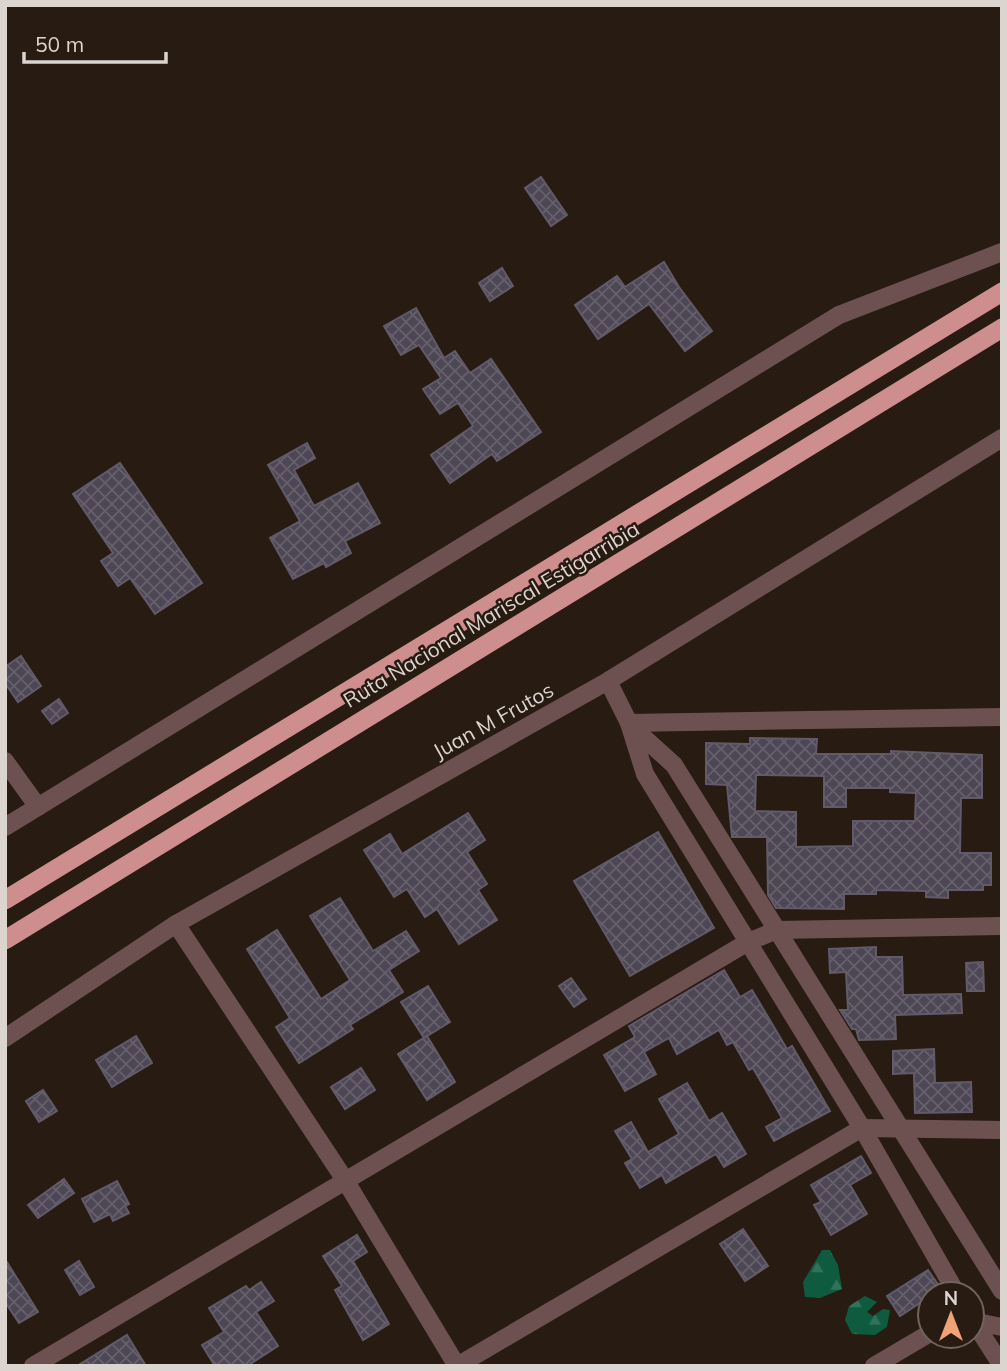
<svg xmlns="http://www.w3.org/2000/svg" width="1007" height="1371" font-family="Mulish,sans-serif">
  <style>
    .forest { fill: url(#forest-firs) }
    .building { fill: url(#building-cross-hatch); stroke: #625a68; stroke-width: 2; fill-rule: evenodd }
    .lines { fill: none; stroke-linecap: round; stroke-linejoin: round }
    .minor { stroke: #6d5151; stroke-width: 18 }
    .trunk { stroke: #ce8e8e; stroke-width: 19 }
    .labels { text-anchor: middle; dominant-baseline: central; stroke-width: 5; stroke-linejoin: round; paint-order: stroke }
    .street-label { font-size: 21px; fill: #dcd4ce; stroke: #271b12 }
  </style>
  <defs>
    <pattern id="forest-firs" width="22" height="20" patternUnits="userSpaceOnUse" patternTransform="scale(1.75)"><rect width="22" height="20" fill="#0e5b40"/><path d="M5 1l3.5 6h-7zM16 11l3.5 6h-7z" fill="#30725a"/></pattern>
    <pattern id="building-cross-hatch" width="8" height="8" patternUnits="userSpaceOnUse" patternTransform="scale(1.75)"><rect width="8" height="8" fill="#4d4654"/><path d="M0 0l8 8M0 8l8-8" fill="none" stroke="#66606b"/></pattern>
  </defs>
  <rect width="100%" height="100%" fill="#271b12"/>
  <g class="forest">
    <path d="M822,1250H830L838,1265L842,1289L820,1298L805,1297L803,1282Z"/>
    <path d="M865,1296L877,1302L867,1312L873,1316L883,1309L890,1310L887,1327L875,1335L852,1334L845,1320L849,1306Z"/>
  </g>
  <g class="building">
    <path d="M541,177L567,215L551,226L525,188Z"/>
    <path d="M664,262L679,287L712,331L685,351L649,304L598,339L575,305L617,276L625,287Z"/>
    <path d="M502,268L513,286L490,301L479,283Z"/>
    <path d="M416,308L444,358L455,351L470,373L491,359L541,432L497,461L492,454L450,483L431,455L473,426L458,403L440,414L423,389L441,378L419,345L401,355L384,326Z"/>
    <path d="M307,443L315,458L294,470L314,506L358,483L380,523L345,541L351,553L326,567L324,563L293,579L270,538L300,521L268,465Z"/>
    <path d="M120,463L202,583L155,614L130,578L118,586L101,561L113,553L73,494Z"/>
    <path d="M21,656L41,686L18,702L5,683V667Z"/>
    <path d="M59,699L68,713L52,724L42,711Z"/>
    <path d="M750,738L817,739L816,754H891V751L982,755V798H961L960,853H991V885H983V890H948V898L926,897V891L876,890V894H844V909L776,908L768,895L767,837H732L727,785L706,784V743L750,744ZM756,775L824,776V807H846V788H890V792L916,793L915,821H853V846L796,847V812L755,811Z"/>
    <path d="M468,813L485,840L467,852L487,884L478,890L497,920L459,944L437,909L425,917L407,889L394,897L364,850L390,834L402,854Z"/>
    <path d="M658,832L714,928L630,976L574,881Z"/>
    <path d="M340,898L373,951L406,931L419,951L389,970L403,992L350,1025L353,1029L299,1063L276,1027L290,1018L247,949L277,930L321,999L350,980L310,916Z"/>
    <path d="M876,947V957H902L903,995L961,994L962,1013L895,1015L896,1039L859,1040L856,1029H852L840,1010H848L846,972L830,973L829,949Z"/>
    <path d="M983,962L984,991H967L966,963Z"/>
    <path d="M724,970L740,997L752,990L787,1049L792,1046L830,1111L774,1141L766,1127L782,1118L753,1068L749,1070L733,1042L727,1045L719,1030L677,1054L669,1038L644,1052L656,1074L625,1091L604,1055L635,1037L629,1026Z"/>
    <path d="M571,978L586,999L574,1007L559,986Z"/>
    <path d="M428,986L450,1022L424,1038L401,1002Z"/>
    <path d="M136,1036L152,1063L112,1087L96,1060Z"/>
    <path d="M427,1036L455,1082L427,1100L398,1054Z"/>
    <path d="M934,1049L935,1083L971,1082L972,1112L915,1113L914,1073L893,1074V1051Z"/>
    <path d="M361,1068L375,1090L345,1109L331,1087Z"/>
    <path d="M687,1083L709,1121L722,1113L746,1154L724,1167L716,1154L666,1183L662,1175L640,1188L625,1163L632,1159L615,1131L631,1122L648,1152L679,1134L659,1099Z"/>
    <path d="M43,1090L57,1111L39,1122L26,1101Z"/>
    <path d="M861,1156L871,1173L850,1185L867,1214L831,1235L814,1205L821,1202L811,1185Z"/>
    <path d="M64,1179L74,1193L38,1218L28,1205Z"/>
    <path d="M117,1181L129,1204L125,1206L129,1213L113,1221L110,1214L94,1222L82,1199Z"/>
    <path d="M743,1229L768,1266L745,1281L720,1244Z"/>
    <path d="M357,1235L367,1252L353,1261L389,1324L363,1340L335,1290L342,1286L323,1256Z"/>
    <path d="M5,1259L38,1312L19,1323L5,1302Z"/>
    <path d="M79,1261L94,1287L80,1295L65,1270Z"/>
    <path d="M928,1270L941,1289L900,1316L887,1296Z"/>
    <path d="M261,1282L274,1301L256,1312L278,1346L247,1366H215L202,1345L224,1332L209,1308L246,1286L249,1290Z"/>
    <path d="M127,1335L146,1366H77Z"/>
  </g>
  <g class="lines">
    <g class="minor">
      <path d="M608,681L629,723L645,774L862,1128L957,1294"/>
      <path d="M629,723L1002,717"/>
      <path d="M631,726L674,765L1002,1291"/>
      <path d="M5,761L38,807"/>
      <path d="M5,827L839,315L1002,252"/>
      <path d="M176,924L345,1180L457,1366"/>
      <path d="M5,1038L176,924L608,681L1002,438"/>
      <path d="M972,1319L1002,1366"/>
      <path d="M972,1321L1002,1327"/>
      <path d="M33,1366L748,942L777,930L1002,926"/>
      <path d="M457,1366L862,1128L1002,1130"/>
      <path d="M874,1366L930,1333"/>
    </g>
    <g class="trunk">
      <path d="M5,900L1002,292"/>
      <path d="M5,940L1002,328"/>
    </g>
  </g>
  <g class="labels">
    <g class="street-label">
      <text transform="translate(491 614) rotate(-31)">Ruta Nacional Mariscal Estigarribia</text>
      <text transform="translate(493 720) rotate(-29)">Juan M Frutos</text>
    </g>
  </g>
  <rect width="1007" height="1371" fill="none" stroke="#dcd4ce" stroke-width="14"/>
  <g transform="translate(951 1315)"><circle r="33" fill="#271b12" stroke="#6f655d" stroke-width="2"/>
  <path d="M0-5L12 26L0 18L-12 26Z" fill="#efa376"/>
  <text y="-10" font-size="19" font-weight="bold" text-anchor="middle" fill="#dcd4ce">N</text>
  </g>
  <path d="M24 52v10h142v-10" fill="none" stroke="#dcd4ce" stroke-width="3.5"/>
  <text x="35" y="52" font-size="21" fill="#dcd4ce" stroke="#271b12" stroke-width="5" paint-order="stroke">50 m</text>
</svg>
